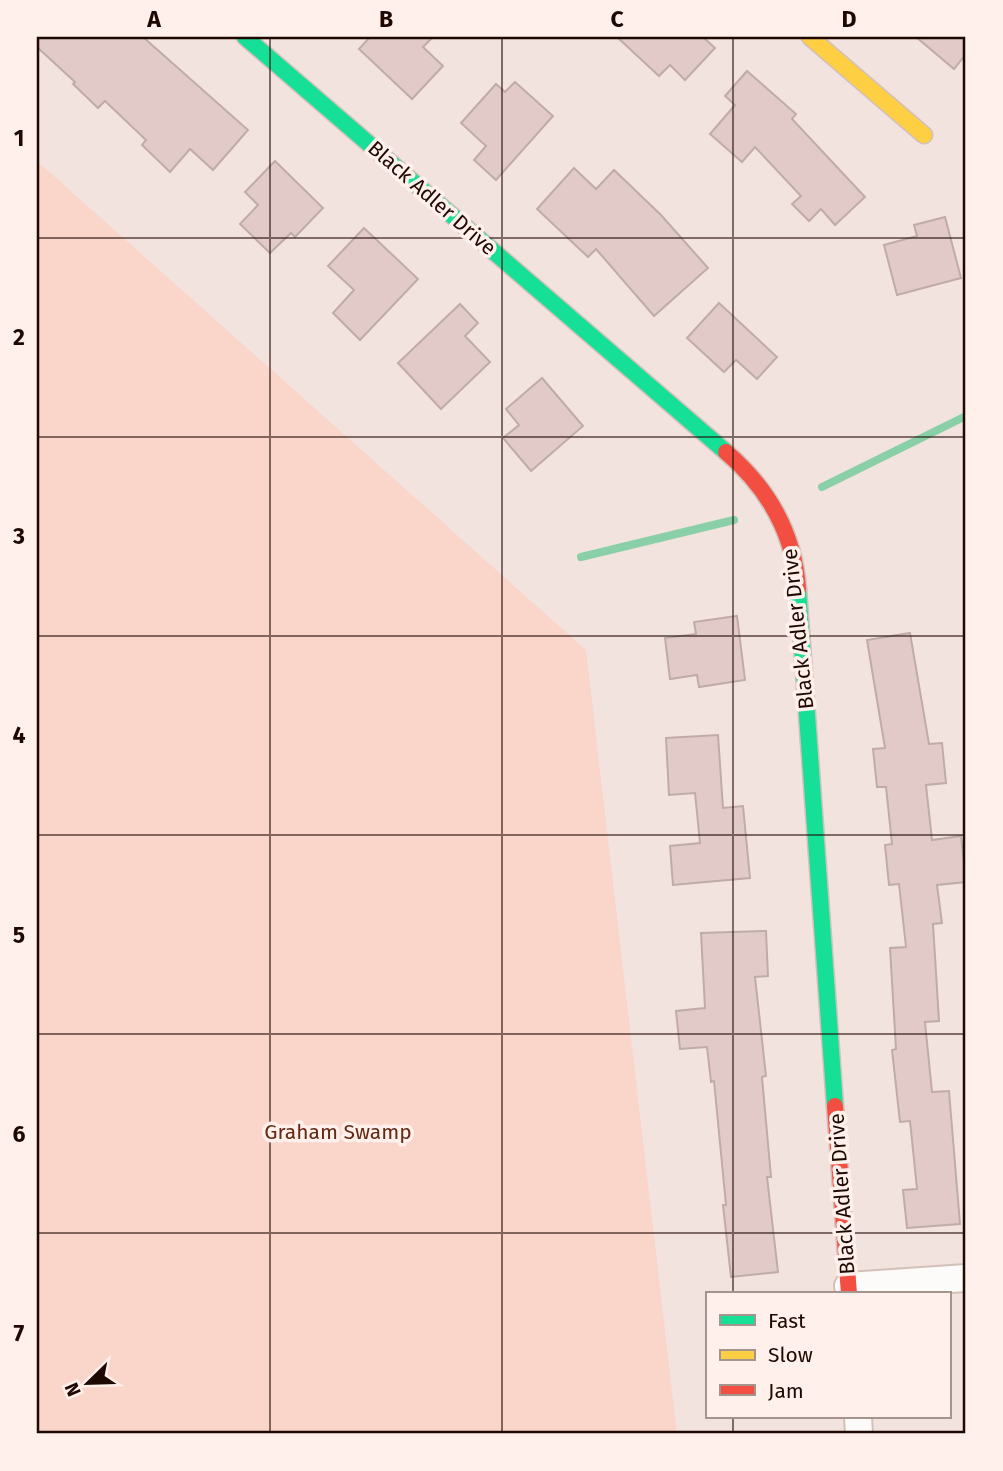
<svg xmlns="http://www.w3.org/2000/svg" width="1003" height="1471" font-family="'Fira Sans',sans-serif">
  <style>
    .green { fill: #f9d5ca }
    .lines { fill: none; stroke-linecap: round; stroke-linejoin: round }
    .stream { stroke: #89cfa7; stroke-width: 8 }
    .building { fill: #e1cac8; stroke: #c0aba9; stroke-width: 2 }
    .street-casing { stroke: #d3c0b9; stroke-width: 30 }
    .fast-casing { stroke: #d3c0b9; stroke-width: 19 }
    .slow-casing { stroke: #d3c0b9; stroke-width: 19 }
    .jam-casing { stroke: #d3c0b9; stroke-width: 19 }
    .street { stroke: #fdfbfa; stroke-width: 26 }
    .fast { stroke: #16e098; stroke-width: 16 }
    .slow { stroke: #ffcf43; stroke-width: 16 }
    .jam { stroke: #f24e42; stroke-width: 16 }
    .grid { fill: none; stroke: #1f0802; stroke-width: 2; stroke-opacity: 0.55 }
    .labels { text-anchor: middle; dominant-baseline: central; stroke-width: 7; stroke-linejoin: round; paint-order: stroke }
    .street-label { font-size: 21px; fill: #1f0802; stroke: #fff0eb }
    .park-label { font-size: 21px; fill: #652812; stroke: #fff0eb }
    .neatline { fill: none; stroke: #1f0802; stroke-width: 2.5 }
    .grid-label { font-size: 23px; text-anchor: middle; font-weight: bold; fill: #1f0802 }
  </style>
  <rect width="100%" height="100%" fill="#f3e3de"/>
  <path class="green" d="M37,161L586,650L677,1434H37Z"/>
  <g class="lines">
    <g class="stream">
      <path d="M822,487L966,416"/>
      <path d="M581,557L734,520"/>
    </g>
  </g>
  <g class="building">
    <path d="M37,37H143L248,130L213,170L190,149L170,172L142,145L146,140L105,101L98,108L73,84L75,82L37,47Z"/>
    <path d="M370,37H433L423,47L443,66L412,99L359,49Z"/>
    <path d="M617,37H703L715,48L685,80L670,65L659,76Z"/>
    <path d="M916,37H966V54L954,69Z"/>
    <path d="M747,71L796,114L792,119L865,197L835,225L821,209L809,221L792,204L801,196L755,147L742,162L710,134L735,105L725,96Z"/>
    <path d="M515,82L553,116L496,180L474,160L486,146L461,123L496,84L505,92Z"/>
    <path d="M275,161L323,208L295,237L291,233L270,253L240,224L258,205L245,192Z"/>
    <path d="M574,168L596,189L614,170L661,215L708,268L654,316L596,249L588,257L537,209Z"/>
    <path d="M945,217L961,278L897,295L884,245L917,236L914,225Z"/>
    <path d="M364,228L418,279L360,340L333,313L354,290L328,266Z"/>
    <path d="M719,303L777,357L757,379L736,360L724,372L687,338Z"/>
    <path d="M460,304L478,323L465,336L490,362L441,409L398,363Z"/>
    <path d="M542,378L583,426L531,471L503,438L519,425L506,409Z"/>
    <path d="M737,616L745,680L699,687L697,675L670,679L665,638L696,634L694,622Z"/>
    <path d="M910,633L929,744L942,743L946,783L926,785L932,840L961,836L966,882L937,885L942,923L933,924L939,1021L925,1022L932,1092L949,1091L960,1224L907,1228L903,1190L917,1189L910,1121L900,1122L892,1050L896,1049L890,948L906,947L899,884L889,885L885,845L892,844L886,787H877L873,749L885,748L867,640Z"/>
    <path d="M718,735L723,808L743,806L750,878L673,885L670,846L700,843L695,793L669,795L666,738Z"/>
    <path d="M766,931L768,976L755,977L766,1076L762,1077L771,1177H767L778,1272L731,1277L723,1205H726L714,1081L711,1082L707,1047L680,1049L676,1011L705,1008L701,933Z"/>
  </g>
  <g class="lines">
    <defs>
      <g id="street">
        <path d="M848,1286L966,1278"/>
        <path d="M858,1417L859,1434"/>
      </g>
      <g id="fast">
        <path d="M245,37L726,452"/>
        <path d="M798,589L835,1106"/>
      </g>
      <path id="slow" d="M810,37L924,135"/>
      <g id="jam">
        <path d="M726,452C768,488 794,533 798,589"/>
        <path d="M835,1106L849,1294"/>
      </g>
    </defs>
    <use href="#street" class="street-casing"/>
    <use href="#fast" class="fast-casing"/>
    <use href="#slow" class="slow-casing"/>
    <use href="#jam" class="jam-casing"/>
    <use href="#street" class="street"/>
    <use href="#fast" class="fast"/>
    <use href="#slow" class="slow"/>
    <use href="#jam" class="jam"/>
  </g>
  <path class="grid" d="M270,37V1434M502,37V1434M733,37V1294M37,238H966M37,437H966M37,636H966M37,835H966M37,1034H966M37,1233H966M733,1417V1434"/>
  <g class="labels">
    <g class="street-label">
      <text transform="translate(432 198) rotate(41)">Black Adler Drive</text>
      <text transform="translate(798 629) rotate(-96)">Black Adler Drive</text>
      <text transform="translate(842 1194) rotate(-94)">Black Adler Drive</text>
    </g>
    <g class="park-label">
      <text x="338" y="1132">Graham Swamp</text>
    </g>
  </g>
  <rect width="1003" height="1471" fill="none" stroke="#fff0eb" stroke-width="77"/>
  <rect x="706" y="1292" width="245" height="126" fill="#fff0eb" stroke="#a5938e" stroke-width="2"/>
  <rect x="720" y="1315" width="35" height="10" fill="#16e098" stroke="#a5938e" stroke-width="2"/>
  <text x="768" y="1328" font-size="21" fill="#1f0802">Fast</text>
  <rect x="720" y="1350" width="35" height="10" fill="#ffcf43" stroke="#a5938e" stroke-width="2"/>
  <text x="768" y="1362" font-size="21" fill="#1f0802">Slow</text>
  <rect x="720" y="1385" width="35" height="10" fill="#f24e42" stroke="#a5938e" stroke-width="2"/>
  <text x="768" y="1398" font-size="21" fill="#1f0802">Jam</text>
  <g transform="translate(88 1383) rotate(247)" stroke="#fff0eb" stroke-width="5" paint-order="stroke">
  <path d="M0-5L12 26L0 18L-12 26Z" fill="#1f0802"/>
  <text y="-10" font-size="19" font-weight="bold" text-anchor="middle" fill="#1f0802">N</text>
  </g>
  <rect x="38" y="38" width="926" height="1394" class="neatline"/>
  <g class="grid-label">
    <text x="154" y="27">A</text>
    <text x="386" y="27">B</text>
    <text x="617" y="27">C</text>
    <text x="849" y="27">D</text>
    <text x="19" y="146">1</text>
    <text x="19" y="345">2</text>
    <text x="19" y="544">3</text>
    <text x="19" y="743">4</text>
    <text x="19" y="943">5</text>
    <text x="19" y="1142">6</text>
    <text x="19" y="1341">7</text>
  </g>
</svg>
